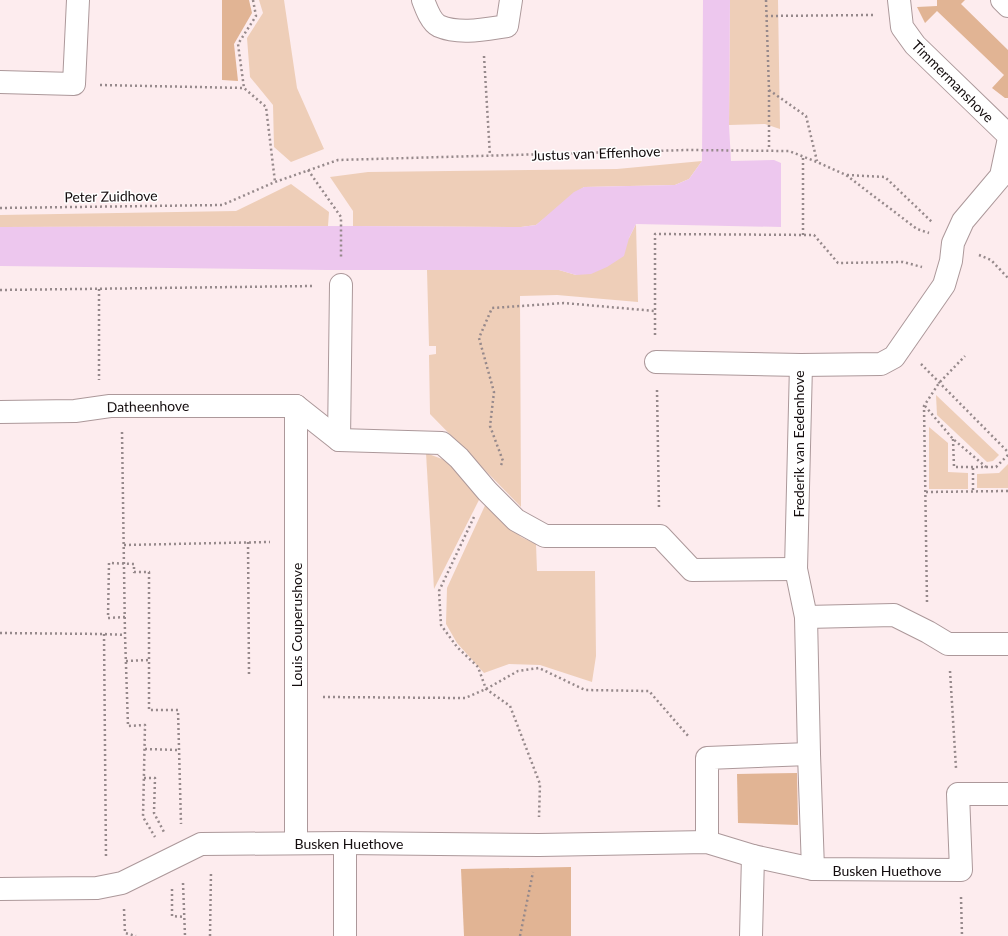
<svg xmlns="http://www.w3.org/2000/svg" width="1008" height="936" font-family="Lato,sans-serif">
  <style>
    .green { fill: #eeceb8 }
    .forest { fill: #e1b494 }
    .water { fill: #edc7ee }
    .lines { fill: none; stroke-linecap: round; stroke-linejoin: round }
    .street-casing { stroke: #ac989a; stroke-width: 24 }
    .path { stroke: #96898b; stroke-width: 2.5; stroke-dasharray: 2 3; stroke-linecap: butt }
    .street { stroke: #fff; stroke-width: 22 }
    .labels { text-anchor: middle; dominant-baseline: central; stroke-width: 3; stroke-linejoin: round; paint-order: stroke }
    .street-label { font-size: 14px; fill: #130c0d; stroke: #fff }
  </style>
  <rect width="100%" height="100%" fill="#fdecee"/>
  <g class="green">
    <path d="M259,0H284L297,88L324,149L291,162L274,147L273,105L250,77L247,38L263,13Z"/>
    <path d="M730,0H778L780,129L765,124L729,125Z"/>
    <path d="M702,161L689,179L675,185L584,187L536,225L521,227L353,226V211L330,177L368,172L617,169Z"/>
    <path d="M291,184L329,212L328,226L0,227V215L236,211Z"/>
    <path d="M636,224L638,302L557,295L520,296L521,507L430,414L429,355L436,354V346H429L427,270H559L576,275L629,238Z"/>
    <path d="M936,395L999,455L993,461L987,462L937,415Z"/>
    <path d="M929,427L948,443V472L968,473V489H929Z"/>
    <path d="M426,453L450,462L482,494L434,589Z"/>
    <path d="M1008,464V488H977V474L999,473Z"/>
    <path d="M488,499L521,537L536,544L537,571H595L596,656L592,682L540,665L509,664L484,673L457,643L446,624L447,588Z"/>
  </g>
  <g class="forest">
    <path d="M222,0H249L252,13L234,44L238,81L222,80Z"/>
    <path d="M937,0H965L961,4L1008,50V98H1005L992,88L1004,75L937,11L925,23L917,7L937,6Z"/>
    <path d="M797,773L798,825L738,823L737,774Z"/>
    <path d="M571,867V936H464L461,869Z"/>
  </g>
  <path class="water" d="M703,0H730L729,125L731,161L774,160L781,163V227L636,224L629,238L624,256L607,267L591,274L576,275L559,270H328L0,266V227L353,226L521,227L536,225L574,192L584,187L675,185L689,179L702,161Z"/>
  <g class="lines">
    <defs>
      <g id="street">
        <path d="M423,0C426,8 431,22 439,26C460,35 486,29 507,26L511,0"/>
        <path d="M899,0L902,27L915,45L1008,135"/>
        <path d="M1002,0L1008,6"/>
        <path d="M0,82L74,84L78,0"/>
        <path d="M656,362L801,365L881,364L894,357L944,285L951,261L953,243L963,221L1001,176L1008,143"/>
        <path d="M801,365L796,569L806,617L809,754L813,869"/>
        <path d="M296,406L339,440L442,443L459,458L487,491L516,520L545,536H660L692,570L796,569"/>
        <path d="M0,412L75,411L110,406H296"/>
        <path d="M339,440L341,285"/>
        <path d="M806,617L894,615L928,632L948,644H1008"/>
        <path d="M707,842V758L809,754"/>
        <path d="M296,843V406"/>
        <path d="M345,843V936"/>
        <path d="M0,889L97,888L122,883L201,844L345,843L539,845L707,842L753,856L813,869L961,870L958,794H1008"/>
        <path d="M751,936L753,856"/>
      </g>
    </defs>
    <use href="#street" class="street-casing"/>
    <g class="path">
      <path d="M253,0L256,16L238,44L244,88L266,107L275,182"/>
      <path d="M766,0L769,90V150"/>
      <path d="M766,16L874,15"/>
      <path d="M484,56L490,156"/>
      <path d="M100,85L244,88"/>
      <path d="M769,90L806,116L817,161"/>
      <path d="M308,170L341,217V259"/>
      <path d="M847,175L885,177L933,223"/>
      <path d="M0,208L222,205L275,182L338,160L687,150L789,151L817,162L846,175L917,229L929,233"/>
      <path d="M803,235V156"/>
      <path d="M979,255L991,260L1008,278"/>
      <path d="M99,289V380"/>
      <path d="M0,290L314,286"/>
      <path d="M655,335V234L814,235L838,263L903,262L922,267"/>
      <path d="M921,364L1008,452"/>
      <path d="M657,390L659,509"/>
      <path d="M925,406L953,439L986,467"/>
      <path d="M122,432L125,635L128,726L145,725L143,817L155,837"/>
      <path d="M953,439L954,467H996L1008,455"/>
      <path d="M501,465L503,461L490,426L494,392L479,338L492,308L564,303L655,311"/>
      <path d="M973,468V491"/>
      <path d="M926,492L1008,491"/>
      <path d="M474,517L439,591L441,625L457,647L478,667L486,689L510,706L540,784L539,817"/>
      <path d="M248,542L249,676"/>
      <path d="M124,545L270,542"/>
      <path d="M927,602L924,406L939,383L965,356"/>
      <path d="M125,617L108,618L109,563L134,564V572H149V710H178L181,824"/>
      <path d="M0,633L104,634L125,635"/>
      <path d="M104,634L106,859"/>
      <path d="M126,661L149,660"/>
      <path d="M950,671L956,768"/>
      <path d="M323,697L465,698L486,689L518,671L539,668L585,690L649,691L689,737"/>
      <path d="M145,749L179,750"/>
      <path d="M144,778H155L154,813L164,832"/>
      <path d="M183,883L185,936"/>
      <path d="M172,889V916L185,917"/>
      <path d="M961,897L962,936"/>
      <path d="M124,909L125,933L136,936"/>
      <path d="M210,936L211,871"/>
      <path d="M520,936L533,872"/>
    </g>
    <use href="#street" class="street"/>
  </g>
  <g class="labels">
    <g class="street-label">
      <text transform="translate(953 81) rotate(45)">Timmermanshove</text>
      <text transform="translate(596 153) rotate(-2)">Justus van Effenhove</text>
      <text transform="translate(111 196) rotate(-1)">Peter Zuidhove</text>
      <text transform="translate(148 406) rotate(-1)">Datheenhove</text>
      <text transform="translate(798 444) rotate(-90)">Frederik van Eedenhove</text>
      <text transform="translate(296 625) rotate(-90)">Louis Couperushove</text>
      <text x="349" y="843">Busken Huethove</text>
      <text x="887" y="870">Busken Huethove</text>
    </g>
  </g>
</svg>
